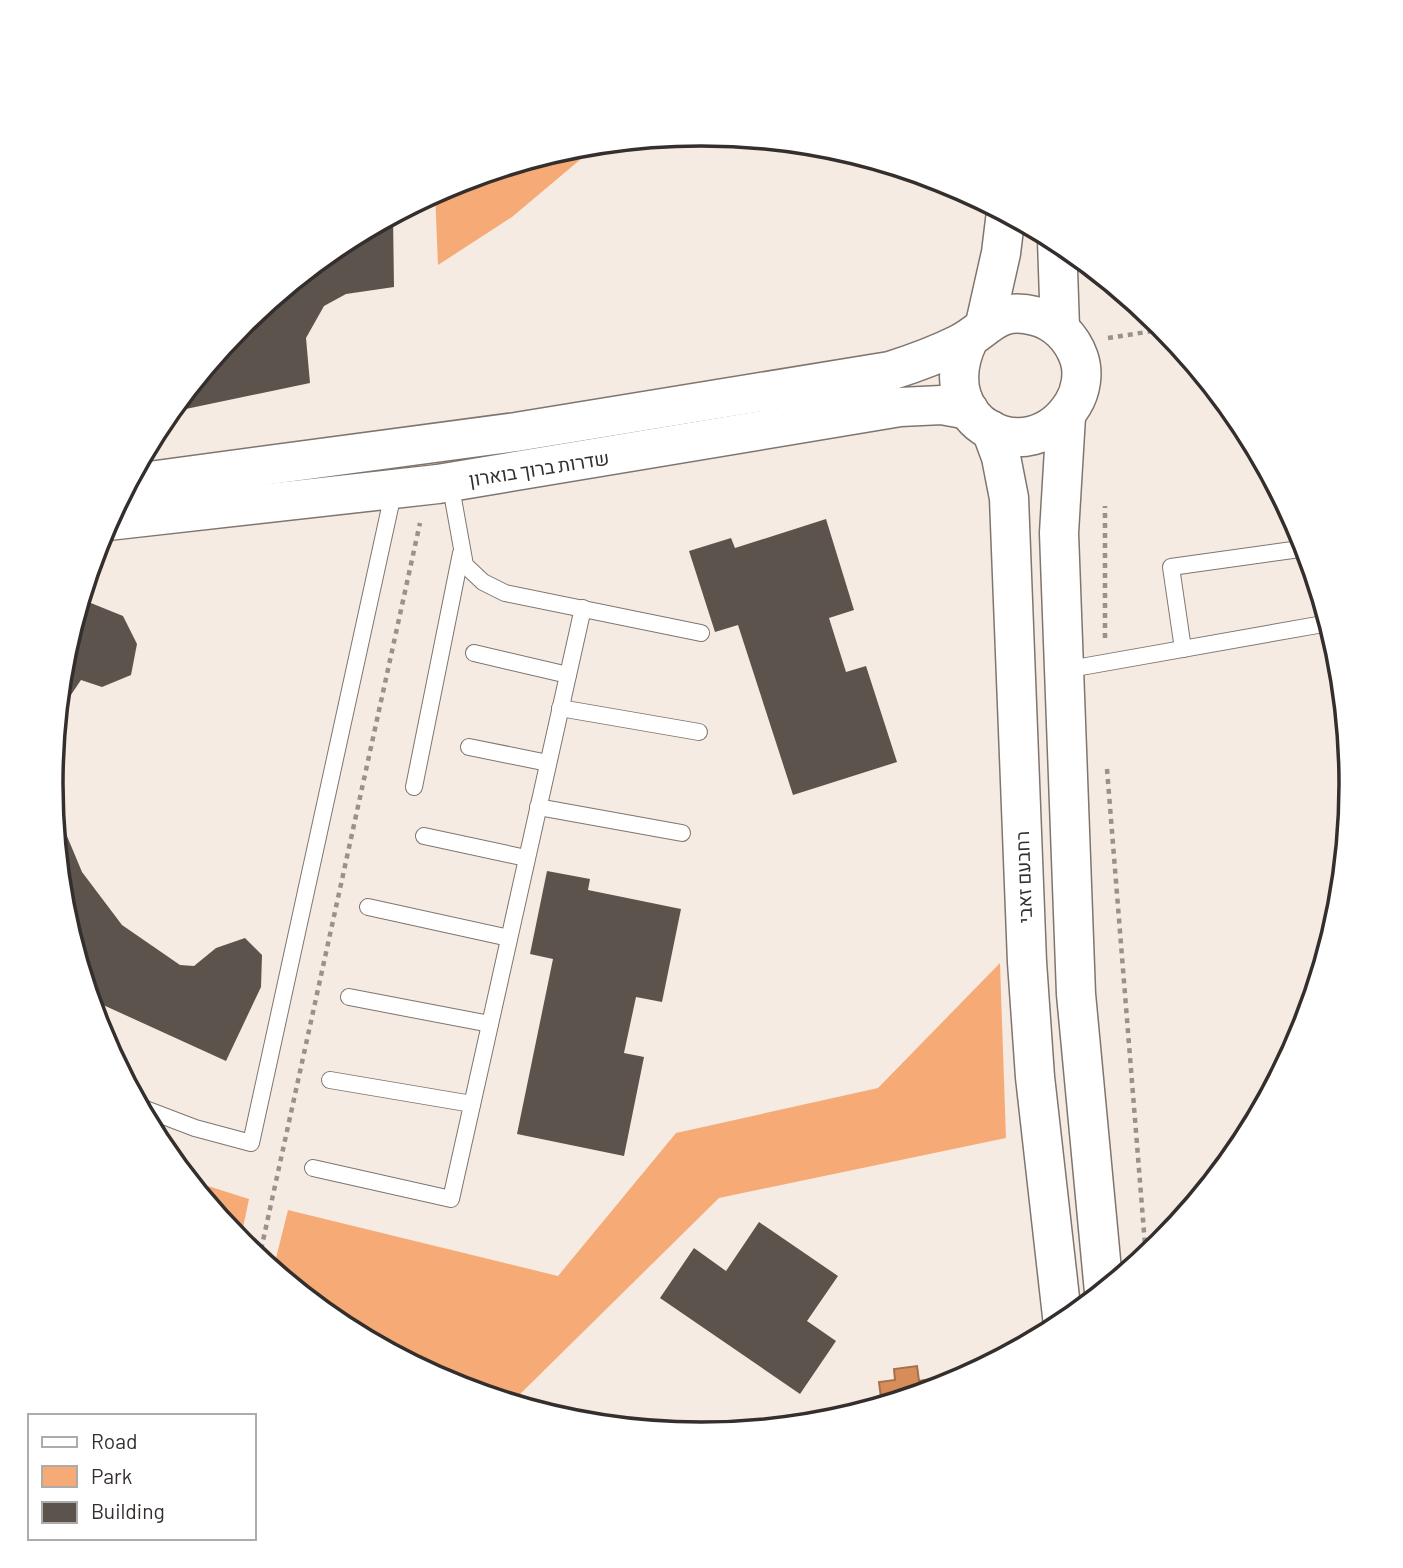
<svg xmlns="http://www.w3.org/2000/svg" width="1403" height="1568" font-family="Barlow,Heebo,sans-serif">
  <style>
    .green { fill: #f6ab77 }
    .water { fill: #d68d59; stroke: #a5714c; stroke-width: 2 }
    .building { fill: #5c534d }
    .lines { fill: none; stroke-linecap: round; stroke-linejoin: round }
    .lane-casing { stroke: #7e756e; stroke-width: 18 }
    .secondary-casing { stroke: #7e756e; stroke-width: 41 }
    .path { stroke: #99918c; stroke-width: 4.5; stroke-dasharray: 5 5; stroke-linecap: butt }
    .lane { stroke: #fff; stroke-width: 16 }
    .secondary { stroke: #fff; stroke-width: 38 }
    .labels { text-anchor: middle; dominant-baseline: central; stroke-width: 7; stroke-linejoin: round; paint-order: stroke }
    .street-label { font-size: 19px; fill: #342f2d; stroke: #fff }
    .rim { fill: none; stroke: #342f2d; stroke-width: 3.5 }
  </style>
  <rect width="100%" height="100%" fill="#f6ebe3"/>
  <g class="green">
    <path d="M600,143L512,217L438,265L435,192L453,183L575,146Z"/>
    <path d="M1000,963L1006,1138L719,1198L511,1403L452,1385L340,1325L273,1270L288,1210L558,1276L676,1133L878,1088Z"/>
    <path d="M189,1180L249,1199L240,1242Z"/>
  </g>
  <path class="water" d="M917,1366L919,1381L932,1379L933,1390L882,1406L879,1382L895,1380L894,1369Z"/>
  <g class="building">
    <path d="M393,215L394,287L346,294L324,306L306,338L310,383L181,410L163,420L242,324L340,243Z"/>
    <path d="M826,519L854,610L829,618L846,672L866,666L897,762L793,795L738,625L715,632L689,551L731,538L735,548Z"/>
    <path d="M81,599L123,616L137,644L131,675L102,687L81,680L62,708L55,744L63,657Z"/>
    <path d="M52,769L59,817L82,872L122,925L180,965L194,966L216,948L245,938L262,955L261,987L226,1061L90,999L63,911L51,784Z"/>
    <path d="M547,871L590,879L588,890L681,909L662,1002L636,997L624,1053L644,1057L624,1156L517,1134L553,959L530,954Z"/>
    <path d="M759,1222L838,1276L807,1321L836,1341L800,1394L660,1298L694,1248L726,1271Z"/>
  </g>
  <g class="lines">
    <defs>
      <g id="lane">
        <path d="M450,482L465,565L483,582L505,593L701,633"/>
        <path d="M1183,649L1171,567L1307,548"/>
        <path d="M474,653L568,675"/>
        <path d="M1064,670L1329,623"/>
        <path d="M560,708L699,732"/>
        <path d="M469,747L548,763"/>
        <path d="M414,787L461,553"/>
        <path d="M538,807L682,833"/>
        <path d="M424,836L526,858"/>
        <path d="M368,907L509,938"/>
        <path d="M349,997L490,1024"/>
        <path d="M330,1080L472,1104"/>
        <path d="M140,1107L195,1128L251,1143L394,489"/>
        <path d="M313,1168L451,1199L583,608"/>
      </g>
      <g id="secondary">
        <path d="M1057,240L1060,328"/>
        <path d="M985,324L1001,253L1006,212"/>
        <path d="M1066,416L1059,533L1076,994L1104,1292"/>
        <path d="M991,430L1001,457L1009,498L1027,962L1035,1077L1063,1325"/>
        <path d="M127,484L516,432L890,371C915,363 937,355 959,344C989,329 995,306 1035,316C1056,321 1072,338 1079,358C1084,373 1081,391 1073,404C1030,474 927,424 969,339"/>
        <path d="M108,521L438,484L900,407L942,405L969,410"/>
      </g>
    </defs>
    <use href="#lane" class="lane-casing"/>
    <use href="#secondary" class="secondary-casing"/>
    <g class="path">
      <path d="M1108,338L1166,329"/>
      <path d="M1105,638V506"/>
      <path d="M1107,769L1146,1257"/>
      <path d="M259,1259L420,523"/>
    </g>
    <use href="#lane" class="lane"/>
    <use href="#secondary" class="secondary"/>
  </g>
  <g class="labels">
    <g class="street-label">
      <text transform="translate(539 468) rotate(-9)">שדרות ברוך בוארון</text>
      <text transform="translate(1023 877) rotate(-92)">רחבעם זאבי</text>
    </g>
  </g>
  <path d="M0 0H1403V1568H0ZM63 784a638 638 0 1 1 1276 0a638 638 0 1 1-1276 0Z" fill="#fff" fill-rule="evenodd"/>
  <path class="rim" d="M63 784a638 638 0 1 1 1276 0a638 638 0 1 1-1276 0Z"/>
  <rect x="28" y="1414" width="228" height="126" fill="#ffffff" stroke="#aeacab" stroke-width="2"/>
  <rect x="42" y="1437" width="35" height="10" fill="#ffffff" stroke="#aeacab" stroke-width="2"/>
  <text x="91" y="1449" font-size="21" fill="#342f2d">Road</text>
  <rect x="42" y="1466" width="35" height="21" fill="#f6ab77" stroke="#aeacab" stroke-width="2"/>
  <text x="91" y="1484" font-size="21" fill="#342f2d">Park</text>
  <rect x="42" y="1502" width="35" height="21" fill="#5c534d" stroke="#aeacab" stroke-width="2"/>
  <text x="91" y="1519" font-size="21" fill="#342f2d">Building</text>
</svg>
